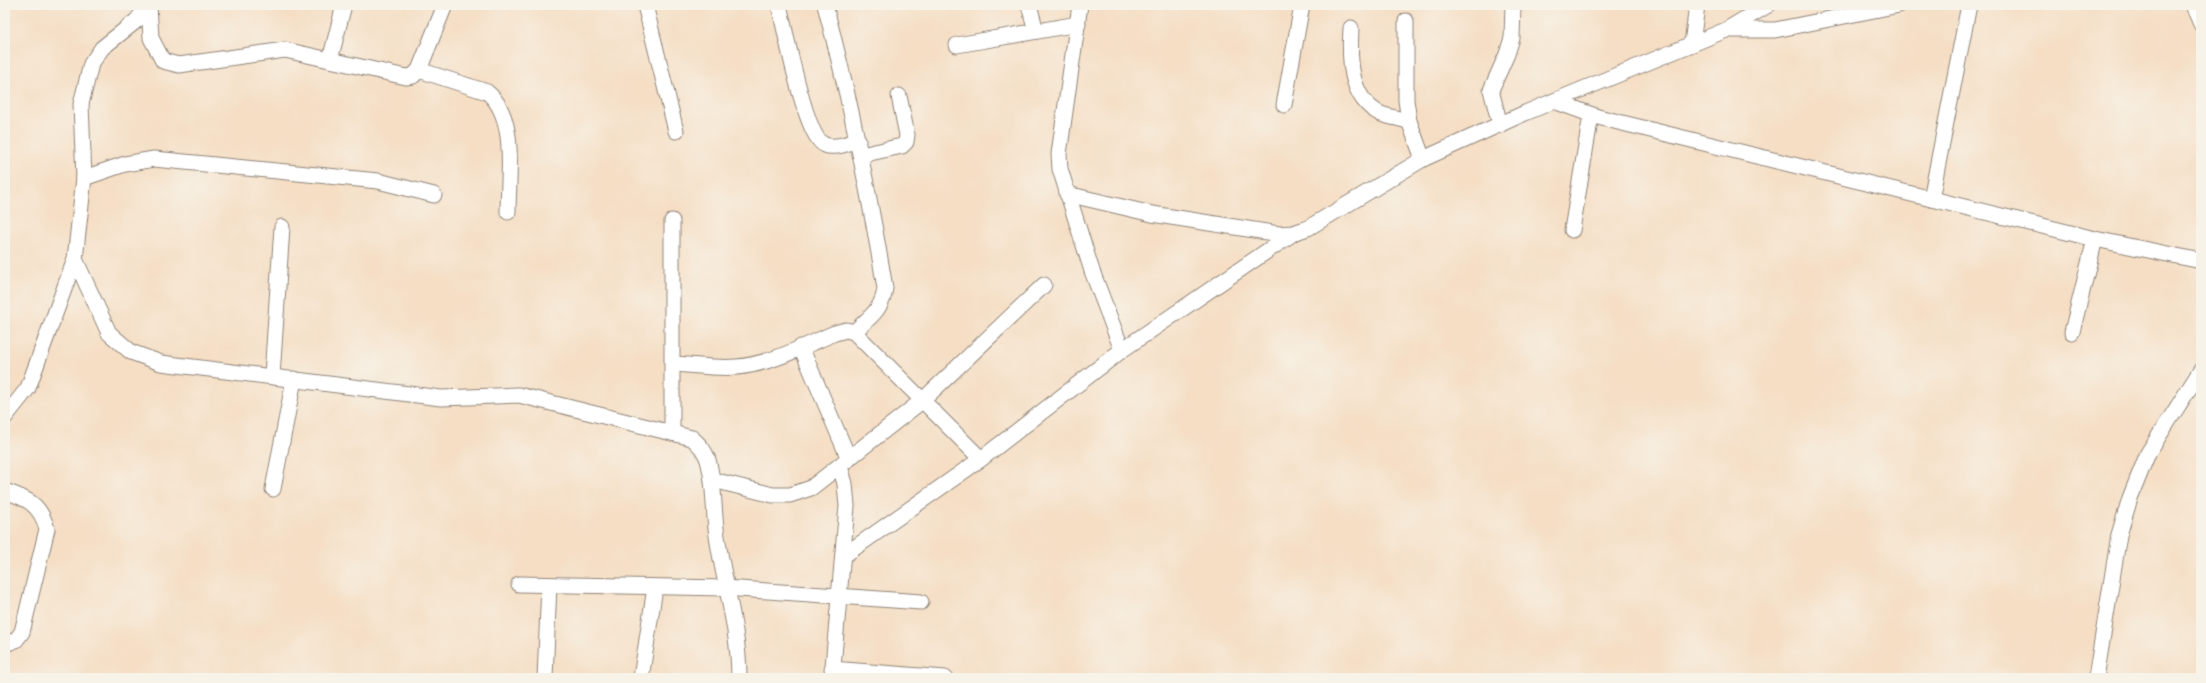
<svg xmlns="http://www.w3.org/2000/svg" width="2206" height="683" font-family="'Indie Flower',sans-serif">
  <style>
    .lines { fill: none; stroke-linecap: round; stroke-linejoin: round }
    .street-casing { stroke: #908478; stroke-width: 17 }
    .street { stroke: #fff; stroke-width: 15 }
  </style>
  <rect width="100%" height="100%" fill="#f7f3e8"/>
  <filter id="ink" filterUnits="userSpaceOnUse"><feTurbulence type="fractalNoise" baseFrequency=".025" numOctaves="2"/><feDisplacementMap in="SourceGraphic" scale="8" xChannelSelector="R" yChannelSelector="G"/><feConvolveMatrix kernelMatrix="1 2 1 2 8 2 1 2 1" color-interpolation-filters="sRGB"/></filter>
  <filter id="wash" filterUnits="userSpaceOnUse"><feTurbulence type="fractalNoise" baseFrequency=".012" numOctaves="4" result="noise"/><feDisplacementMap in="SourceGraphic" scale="16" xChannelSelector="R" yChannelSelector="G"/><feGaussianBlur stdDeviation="0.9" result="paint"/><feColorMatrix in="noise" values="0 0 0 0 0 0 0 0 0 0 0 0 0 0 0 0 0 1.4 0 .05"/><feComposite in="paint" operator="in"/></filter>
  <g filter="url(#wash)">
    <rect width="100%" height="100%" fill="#f5dec4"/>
  </g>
  <g filter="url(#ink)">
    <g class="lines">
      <defs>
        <g id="street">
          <path d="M645,5L676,131"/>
          <path d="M779,5C785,28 805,138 825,145C835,149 849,143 858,140"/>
          <path d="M825,5C850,99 869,192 885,288C883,309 869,318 854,332"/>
          <path d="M1029,5L1036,31"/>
          <path d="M1080,5L1059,154L1060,169L1092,271L1122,350"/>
          <path d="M2193,5L2201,24"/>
          <path d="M149,6L151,38L163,61L179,65L285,50L406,77L413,76L419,70L445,5"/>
          <path d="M1406,21V100L1409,121L1423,159"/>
          <path d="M1351,28C1349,58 1349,99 1381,114C1390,117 1400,119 1409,121"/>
          <path d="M1729,30H1775L1899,5"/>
          <path d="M1692,44L1697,5"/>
          <path d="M957,45L1078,24"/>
          <path d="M330,60L344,5"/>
          <path d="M419,70L487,92C518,117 508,176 508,212"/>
          <path d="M1554,101L1598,117L2095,239L2201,261"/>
          <path d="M1284,105L1302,5"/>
          <path d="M1500,125L1491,90L1507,54L1512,38L1513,5"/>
          <path d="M861,155L902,146L906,142L907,135L899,96"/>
          <path d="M84,178L125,164L154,159L378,181L434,195"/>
          <path d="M1067,194L1152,214L1279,234L1293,233L1308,228L1423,159L1525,113L1726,30L1768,5"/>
          <path d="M1931,199L1969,5"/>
          <path d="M672,221V433"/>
          <path d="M1572,230L1591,115"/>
          <path d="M75,259L109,333L131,352L161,363L441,398L519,395L692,438C699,444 705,450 708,460C715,484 713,510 717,536C724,583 739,630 739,678"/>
          <path d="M2072,332L2095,239"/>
          <path d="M801,347L849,459"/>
          <path d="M673,364C693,365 717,369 737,367C771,364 804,346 835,333L846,330L854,332L981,459"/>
          <path d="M272,376L282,227"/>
          <path d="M5,417L28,388L75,259L84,178L81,104L91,64L102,48L136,21L149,5"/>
          <path d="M713,480L773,495H790L811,488L923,400L1044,285"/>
          <path d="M273,489L294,379"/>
          <path d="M5,491C28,499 40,504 47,529L22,632L16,640L5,644"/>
          <path d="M843,556L981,459L1122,350L1292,234"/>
          <path d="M519,584L725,588L921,602"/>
          <path d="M832,669L945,678"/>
          <path d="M545,678L549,585"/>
          <path d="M641,678L655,588"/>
          <path d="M832,678L847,506L845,484L840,466"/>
          <path d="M2096,678L2119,535L2130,498L2148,453L2201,370"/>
        </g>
      </defs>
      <use href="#street" class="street-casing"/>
      <use href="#street" class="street"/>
    </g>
  </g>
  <rect width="2206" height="683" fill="none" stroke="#f7f3e8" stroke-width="20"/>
</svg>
